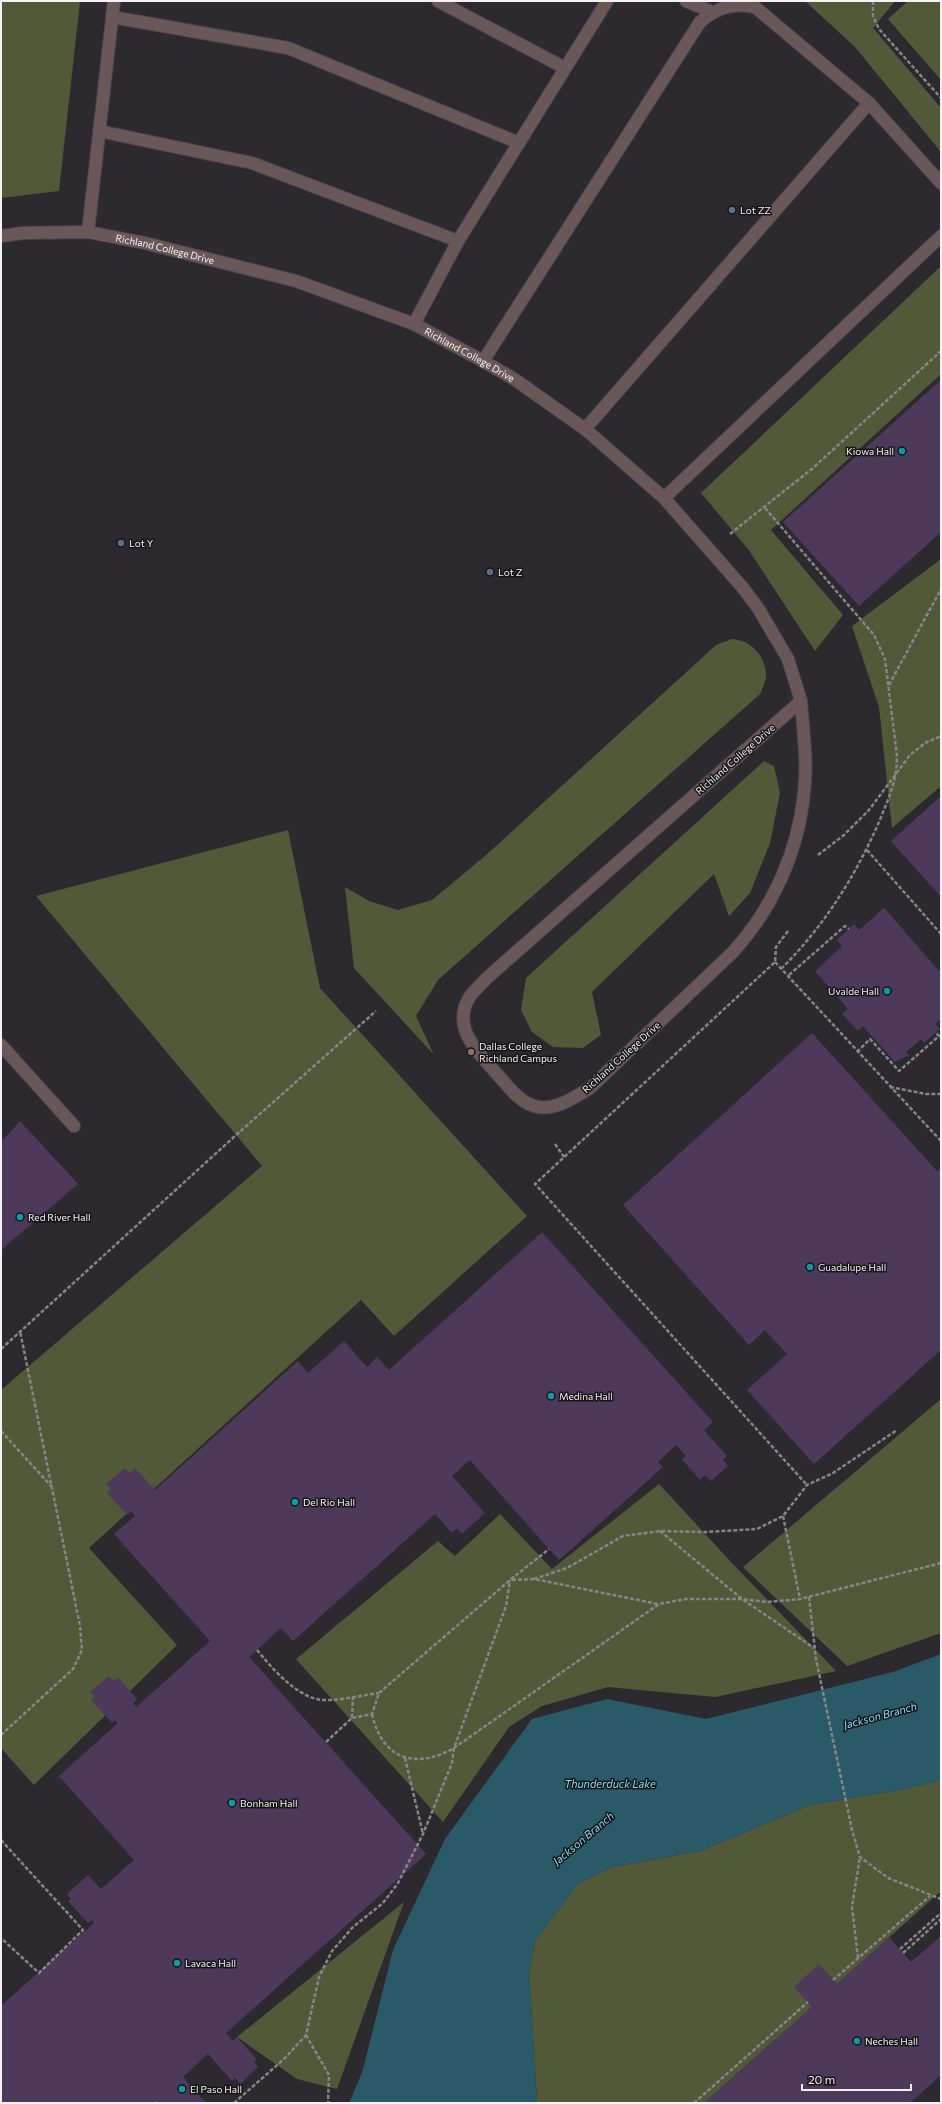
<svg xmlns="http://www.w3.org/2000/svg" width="942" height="2104" font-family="Commissioner,sans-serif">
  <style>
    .green { fill: #515939 }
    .water { fill: #2a5a68 }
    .building { fill: #4d3a5a }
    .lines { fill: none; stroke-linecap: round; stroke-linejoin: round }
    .lane-casing { stroke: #49464b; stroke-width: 14 }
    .street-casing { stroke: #49464b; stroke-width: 14 }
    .path { stroke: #88858a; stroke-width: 2.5; stroke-dasharray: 4 2; stroke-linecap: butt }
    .lane { stroke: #6a5759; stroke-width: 12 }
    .street { stroke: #6a5759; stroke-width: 12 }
    .service-dot { fill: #5c6f8a; stroke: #141315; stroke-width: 1.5 }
    .culture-dot { fill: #0f9aa8; stroke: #141315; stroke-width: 1.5 }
    .education-dot { fill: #8d6e63; stroke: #141315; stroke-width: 1.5 }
    .labels { text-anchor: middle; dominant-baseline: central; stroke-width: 3; stroke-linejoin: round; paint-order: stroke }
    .poi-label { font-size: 10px; fill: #f4f2f6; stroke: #141315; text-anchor: start }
    .street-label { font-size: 10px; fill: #f4f2f6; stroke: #141315 }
    .water-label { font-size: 11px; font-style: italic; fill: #8ddff7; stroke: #141315 }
  </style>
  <rect width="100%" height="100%" fill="#2d2a2f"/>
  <g class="green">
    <path d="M1,1H80L59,191L1,198Z"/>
    <path d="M805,1H895L873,28L941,108V152L855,47Z"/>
    <path d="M908,1H941V80L888,19Z"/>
    <path d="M941,266V374L771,530L843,615L815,651L748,549L701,493Z"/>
    <path d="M941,559V786L892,828L879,707L852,626Z"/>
    <path d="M732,639C751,640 766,656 766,676C766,682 762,688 760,694L438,980L416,1016L434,1055L354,968L345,887L369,901L398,910L432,900L485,856L716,645Z"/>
    <path d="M764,761L774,766L780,793L770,843L750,893L729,916L714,874L592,992L601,1035L583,1048L553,1047L532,1032L521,1010L526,978Z"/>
    <path d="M288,830L320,988L527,1216L394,1336L361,1300L89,1548L177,1645L34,1785L1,1748V1390L262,1166L36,896Z"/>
    <path d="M941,1399V1633L847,1666L743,1567Z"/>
    <path d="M659,1484L732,1563L836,1671L715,1697L608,1687L542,1706L509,1727L443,1822L296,1659L438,1541L455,1556L500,1514L552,1569Z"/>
    <path d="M941,1780V1891L837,1984L819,1965L812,2007L704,2103H537L529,1972L535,1941L578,1883L613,1867L700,1851L810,1805L900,1790Z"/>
    <path d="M404,1902L337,2089L297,2079L237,2037Z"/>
  </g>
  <path class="water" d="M941,1654V1780L900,1790L810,1805L700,1851L613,1867L578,1883L535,1941L529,1972L537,2103H349L362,2073L393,1950L445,1839L532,1719L607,1699L706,1719L893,1672Z"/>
  <g class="building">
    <path d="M941,380V532L859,606L783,522Z"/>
    <path d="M941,796V897L891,841Z"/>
    <path d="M884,908L941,973V1019L935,1024L940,1029L924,1043L921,1039L906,1052L909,1055L895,1062L863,1026L858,1031L842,1014L848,1009L815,971L842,946L837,940L854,924L859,930Z"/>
    <path d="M812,1033L937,1171L941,1168V1350L814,1464L747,1390L787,1354L765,1330L749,1345L623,1205Z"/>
    <path d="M20,1121L78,1184L1,1250V1142Z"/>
    <path d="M542,1232L713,1422L704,1430L727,1456L723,1460L728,1466L711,1481L705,1475L700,1480L682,1459L686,1456L676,1445L658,1462L663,1467L559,1560L470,1460L452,1476L485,1513L462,1534L457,1528L452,1533L435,1514L293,1641L281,1628L249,1657L426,1854L226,2033L233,2041L237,2037L257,2060L254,2062L258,2067L240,2084L235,2078L232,2081L208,2054L183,2077L206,2103H1V2006L94,1923L92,1920L88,1923L68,1901L71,1899L67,1894L88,1875L101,1889L134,1860L59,1776L118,1723L115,1720L112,1723L91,1700L95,1697L90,1692L109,1676L114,1681L118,1677L137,1699L133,1703L136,1707L210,1641L114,1534L135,1516L131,1511L127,1515L107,1493L111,1489L106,1484L125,1468L130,1473L135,1468L155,1490L298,1361L308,1373L344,1341L367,1367L377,1357L389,1370Z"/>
    <path d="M941,1936V2075L910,2103H704L812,2007L794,1987L819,1964L837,1984L889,1937L911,1962Z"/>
  </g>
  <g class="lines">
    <defs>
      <g id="lane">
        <path d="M438,1L565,68"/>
        <path d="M686,1L712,12"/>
        <path d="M112,17L288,48L519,143"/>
        <path d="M99,131L252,163L458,241L414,324"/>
        <path d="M88,232L114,1"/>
        <path d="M458,241L607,1"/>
        <path d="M483,361L700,22C718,7 732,3 755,7L869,103L941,183"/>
        <path d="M585,429L869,103"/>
        <path d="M664,498L941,236"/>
        <path d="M1,1045L74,1126"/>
      </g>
      <g id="street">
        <path id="s1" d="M1,236L23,233L88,232L145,243L296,281L414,324L483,361L514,379L585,429L664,498L743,588L758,608L788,659L801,701"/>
        <path d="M801,701C803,731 808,762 804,793C798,852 773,908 733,952L590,1088C573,1098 554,1112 534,1106C518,1101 507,1085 497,1074C478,1052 449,1026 471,995C476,989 482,983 488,977Z"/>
      </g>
    </defs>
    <use href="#lane" class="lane-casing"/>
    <use href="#street" class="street-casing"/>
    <g class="path">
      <path d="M873,1V16L879,29L941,98"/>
      <path d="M765,508L874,635L885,659L897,756C897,781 888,800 879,822C855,877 824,926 782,968"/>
      <path d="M730,534L813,468L941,351"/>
      <path d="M889,685L941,589"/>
      <path d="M867,850L941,934"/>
      <path d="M818,855L844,835L869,810L910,755L925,743L941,736"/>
      <path d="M788,931L776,947L775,962L535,1184L807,1485"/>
      <path d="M775,962L941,1141"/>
      <path d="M789,975L845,926L849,929"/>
      <path d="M857,1052L870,1039L899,1071L939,1036L936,1033"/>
      <path d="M890,1087L926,1094H941"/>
      <path d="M555,1144L564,1157"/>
      <path d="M1,1349L235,1136L376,1011"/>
      <path d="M1,1431L52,1487"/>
      <path d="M783,1516L800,1599"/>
      <path d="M660,1531L742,1599L814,1648"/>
      <path d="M534,1579L567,1568L623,1536L660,1531L706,1532L757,1529L783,1516L807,1485L833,1473L897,1430"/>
      <path d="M512,1580L534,1579L658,1604"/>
      <path d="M809,1597L816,1659L852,1830L860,1857L888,1878L941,1899"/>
      <path d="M257,1650C271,1667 294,1694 317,1699C331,1703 362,1695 379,1693"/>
      <path d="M372,1714C382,1759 415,1770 454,1748L659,1604L686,1599H742L767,1602L800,1599L941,1563"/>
      <path d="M352,1718L353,1696"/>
      <path d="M1,1735L73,1669L82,1650L80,1626L20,1331"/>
      <path d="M326,1742L352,1718L372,1714L379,1693L510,1580L549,1549"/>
      <path d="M405,1758L423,1834"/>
      <path d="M1,1840L83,1930L39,1973L1,1938"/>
      <path d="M900,1949L941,1913"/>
      <path d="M903,1953L941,1919"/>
      <path d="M858,1958L852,1907L860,1857"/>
      <path d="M833,1980L930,1896"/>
      <path d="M306,2035L329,2075L328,2103"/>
      <path d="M155,2102L156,2103"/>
      <path d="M234,2103L284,2059L306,2035L319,1977L332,1951L353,1927L383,1903L398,1883L423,1834L452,1763L454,1748L506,1606L510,1580"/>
      <path d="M694,2103L808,2002"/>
    </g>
    <use href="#lane" class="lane"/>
    <use href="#street" class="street"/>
  </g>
  <g class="service-dot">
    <circle cx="732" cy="210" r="4"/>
    <circle cx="121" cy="543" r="4"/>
    <circle cx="490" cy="572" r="4"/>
  </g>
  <g class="culture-dot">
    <circle cx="902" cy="451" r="4"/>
    <circle cx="887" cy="991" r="4"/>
    <circle cx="20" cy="1217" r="4"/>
    <circle cx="810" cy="1267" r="4"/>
    <circle cx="551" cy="1396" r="4"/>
    <circle cx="295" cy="1502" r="4"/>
    <circle cx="232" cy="1803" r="4"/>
    <circle cx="177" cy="1963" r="4"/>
    <circle cx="857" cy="2041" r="4"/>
    <circle cx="182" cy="2089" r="4"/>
  </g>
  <circle class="education-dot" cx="471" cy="1052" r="4"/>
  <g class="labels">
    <g class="poi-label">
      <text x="740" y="210">Lot ZZ</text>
      <text x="894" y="451" text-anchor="end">Kiowa Hall</text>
      <text x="129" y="543">Lot Y</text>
      <text x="498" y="572">Lot Z</text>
      <text x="879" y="991" text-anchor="end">Uvalde Hall</text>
      <text x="479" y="1046">Dallas College<tspan x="479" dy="12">Richland Campus</tspan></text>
      <text x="28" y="1217">Red River Hall</text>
      <text x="818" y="1267">Guadalupe Hall</text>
      <text x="559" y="1396">Medina Hall</text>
      <text x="303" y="1502">Del Rio Hall</text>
      <text x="240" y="1803">Bonham Hall</text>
      <text x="185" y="1963">Lavaca Hall</text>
      <text x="865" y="2041">Neches Hall</text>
      <text x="190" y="2089">El Paso Hall</text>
    </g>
    <g class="street-label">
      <text stroke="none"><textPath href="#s1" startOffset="166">Richland College Drive</textPath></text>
      <text stroke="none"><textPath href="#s1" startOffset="490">Richland College Drive</textPath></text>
      <text transform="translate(735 759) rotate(-41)">Richland College Drive</text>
      <text transform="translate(621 1057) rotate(-42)">Richland College Drive</text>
    </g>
    <g class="water-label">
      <text transform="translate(880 1715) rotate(-15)">Jackson Branch</text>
      <text x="610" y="1783">Thunderduck Lake</text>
      <text transform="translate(583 1838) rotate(-40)">Jackson Branch</text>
    </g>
  </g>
  <rect width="942" height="2104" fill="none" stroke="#f4f2f6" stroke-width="4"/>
  <path d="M802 2084v6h109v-6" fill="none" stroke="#f4f2f6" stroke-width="2"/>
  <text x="808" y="2084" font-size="12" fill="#f4f2f6" stroke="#141315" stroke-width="3" paint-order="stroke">20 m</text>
</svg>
